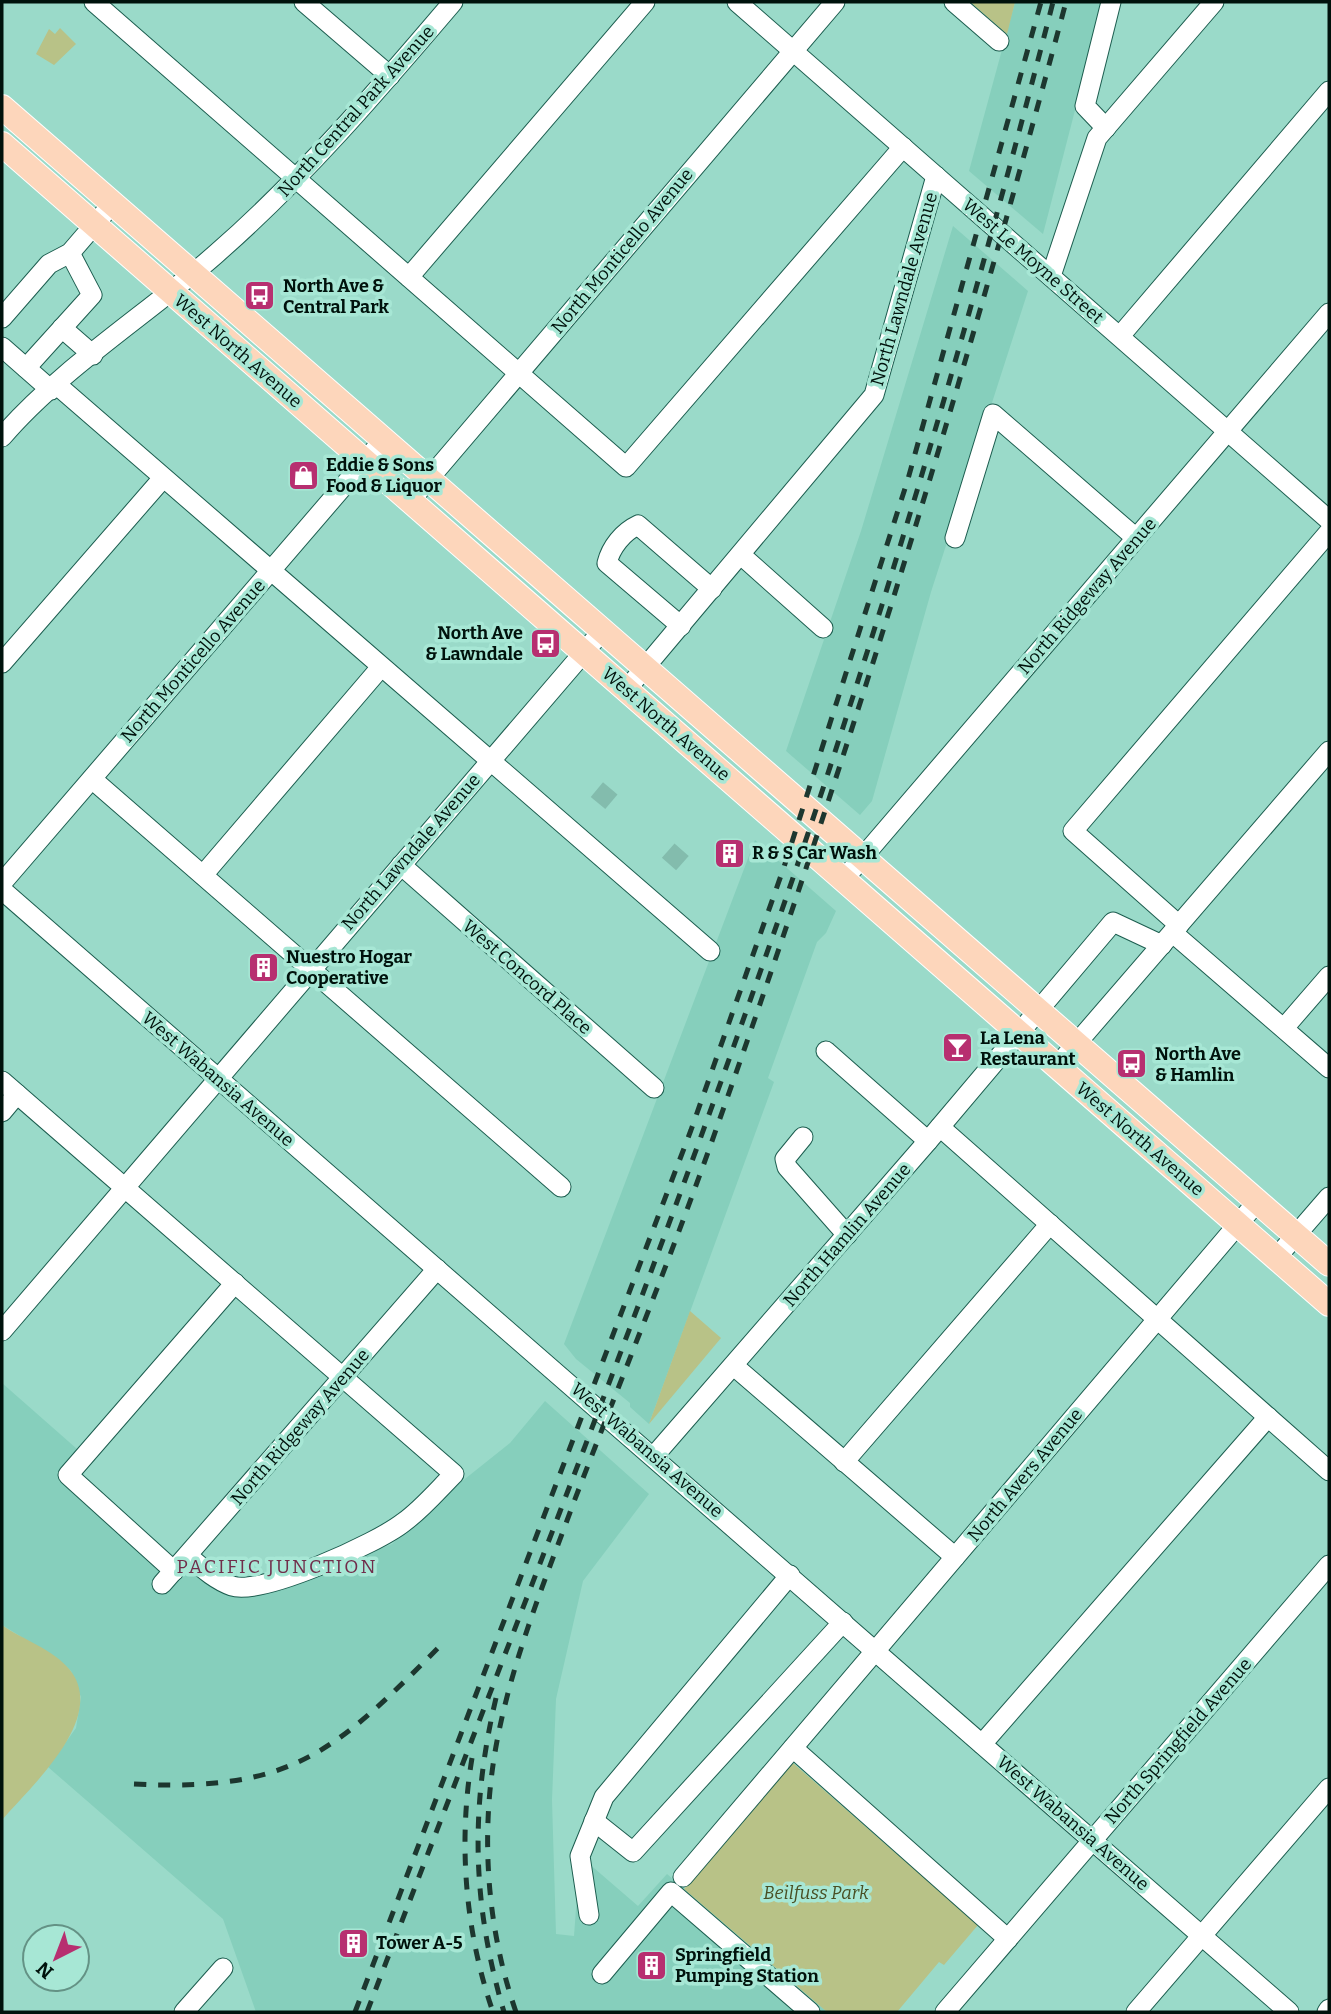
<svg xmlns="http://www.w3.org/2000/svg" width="1331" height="2014" font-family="Bitter,serif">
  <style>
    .built { fill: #86cfbc }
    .green { fill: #b8c287 }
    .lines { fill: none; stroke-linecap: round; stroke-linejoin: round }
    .minor-tunnel { stroke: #83bcad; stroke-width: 19; stroke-dasharray: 19 10; stroke-linecap: butt }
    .minor-casing { stroke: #1c5d4f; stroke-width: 21 }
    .major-casing { stroke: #fff; stroke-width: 26 }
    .minor { stroke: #fff; stroke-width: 19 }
    .major { stroke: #fdd6bb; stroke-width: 24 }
    .rail { stroke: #1d372f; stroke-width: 5; stroke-dasharray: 12 12; stroke-linecap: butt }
    .labels { text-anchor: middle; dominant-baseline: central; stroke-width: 7; stroke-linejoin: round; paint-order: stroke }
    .street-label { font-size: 18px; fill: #00120c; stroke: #a7e7d5 }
    .poi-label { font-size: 18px; font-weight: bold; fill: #00120c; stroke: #a7e7d5; text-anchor: start }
    .park-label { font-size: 18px; font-style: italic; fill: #494f24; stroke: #a7e7d5 }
    .neighbourhood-label { font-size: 19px; letter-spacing: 2px; fill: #702d4a; stroke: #a7e7d5 }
  </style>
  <rect width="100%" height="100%" fill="#9adac9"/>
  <g class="built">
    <path d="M1015,2H1103L1043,234L969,171Z"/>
    <path d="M953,226L1028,291L931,592L872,801L860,815L786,751L861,531Z"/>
    <path d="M755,840L836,911L826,933L817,942L768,1078L774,1082L649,1424L630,1407V1403L576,1359L564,1344Z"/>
    <path d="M2,1383L85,1456L68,1475L174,1570L188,1556L232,1586L243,1598L277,1590L392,1544L436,1502L510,1443L545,1401L649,1494L583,1581L556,1699L552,1800L556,1934L574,1936L580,1856L638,1906L667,1874L827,2012H256L223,1919L48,1767L76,1728L81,1697L71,1671L59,1660L2,1625Z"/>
  </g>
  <g class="green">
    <path d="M970,2H1015L1007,34Z"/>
    <path d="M60,28L76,44L54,65L36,54L49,29L55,34Z"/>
    <path d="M690,1311L721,1338L649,1424Z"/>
    <path d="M2,1625C23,1640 53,1649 70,1670C108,1718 31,1786 2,1820Z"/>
    <path d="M793,1763L978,1925L944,1965L939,1962L897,2012H827L684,1889Z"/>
  </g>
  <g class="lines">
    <g class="minor-tunnel">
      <path d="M598,803L614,784"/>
      <path d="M669,864L685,846"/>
    </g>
    <defs>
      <g id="minor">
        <path d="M94,2L626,467L903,147"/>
        <path d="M304,2L390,76"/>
        <path d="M737,2L1329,520"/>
        <path d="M954,2L999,41"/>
        <path d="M1106,128L1085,106L1111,2"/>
        <path d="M1051,276L1097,138L1214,2"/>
        <path d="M409,277L645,2"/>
        <path d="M2,318L49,264L70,253L113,203"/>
        <path d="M62,328L93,355"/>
        <path d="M1120,336L1329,91"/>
        <path d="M2,347L51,390"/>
        <path d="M26,368L92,295L70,253"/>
        <path d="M57,385L710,951"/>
        <path d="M2,437C59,370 149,313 216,254C304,177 378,90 453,2"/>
        <path d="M410,501L835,2"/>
        <path d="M955,538L993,414L1136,538"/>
        <path d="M741,555L823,628"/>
        <path d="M681,626L607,563C611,547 623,532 638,525L712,589"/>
        <path d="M2,663L163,478"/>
        <path d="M626,690L874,395L936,176"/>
        <path d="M92,779L561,1187"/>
        <path d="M401,865L654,1088"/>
        <path d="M203,875L381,667"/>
        <path d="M844,879L1329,313"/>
        <path d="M2,883L384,439"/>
        <path d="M2,890L1289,2012"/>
        <path d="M1179,925L1073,831L1329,532"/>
        <path d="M1173,933L1329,1068"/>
        <path d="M1284,1028L1329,976"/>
        <path d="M826,1051L928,1141"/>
        <path d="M1057,1066L1329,751"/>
        <path d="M2,1081L454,1474C438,1490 422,1509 404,1522C378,1543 261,1596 232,1586C215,1580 201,1567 188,1556"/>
        <path d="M2,1112L17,1094"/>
        <path d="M940,1127L1329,1471"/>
        <path d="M803,1137L785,1159L787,1167L847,1235"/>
        <path d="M1276,1258L1329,1197"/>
        <path d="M2,1331L603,630"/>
        <path d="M734,1366L955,1557"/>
        <path d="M654,1456L928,1141L1113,922L1162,945"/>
        <path d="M844,1462L1050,1224"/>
        <path d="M174,1571L68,1475L235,1283"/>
        <path d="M162,1584L437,1269"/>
        <path d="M982,1744L1268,1417"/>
        <path d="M793,1748L1008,1939"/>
        <path d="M594,1821L633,1852L843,1622"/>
        <path d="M683,1877L1257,1202"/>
        <path d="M589,1915L580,1856L604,1797L790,1575"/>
        <path d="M602,1974L671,1892L810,2012"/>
        <path d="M184,2012L223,1968"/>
        <path d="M945,2012L1329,1565"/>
        <path d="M1136,2012L1329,1788"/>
        <path d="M1327,2012L1329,2009"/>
      </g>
      <g id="major">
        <path d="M2,107L1329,1264"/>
        <path d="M2,144L1329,1304"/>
      </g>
    </defs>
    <use href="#minor" class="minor-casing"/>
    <use href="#major" class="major-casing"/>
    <use href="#minor" class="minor"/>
    <use href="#major" class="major"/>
    <g class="rail">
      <path d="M496,1698C470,1808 472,1904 504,2012"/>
      <path d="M472,1758C458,1843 465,1931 493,2012"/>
      <path d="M134,1784C291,1792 334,1753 439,1647"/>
      <path d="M355,2012L691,1130L784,867L908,479L1041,2"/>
      <path d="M367,2012C512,1633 663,1256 795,872C892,586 978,295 1053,2"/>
      <path d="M516,2012C486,1926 480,1830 497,1741C513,1657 546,1578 575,1499C623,1374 674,1250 718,1124C850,752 964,382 1066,2"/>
    </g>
  </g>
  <defs>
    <symbol id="bus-square" viewBox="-11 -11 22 22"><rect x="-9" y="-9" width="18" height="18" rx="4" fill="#b72f70" stroke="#a7e7d5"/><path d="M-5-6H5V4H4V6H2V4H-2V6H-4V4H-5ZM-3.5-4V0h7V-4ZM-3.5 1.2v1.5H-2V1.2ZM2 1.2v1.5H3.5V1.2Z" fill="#fff"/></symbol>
    <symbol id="shop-square" viewBox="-11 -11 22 22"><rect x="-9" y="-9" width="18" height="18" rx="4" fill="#b72f70" stroke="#a7e7d5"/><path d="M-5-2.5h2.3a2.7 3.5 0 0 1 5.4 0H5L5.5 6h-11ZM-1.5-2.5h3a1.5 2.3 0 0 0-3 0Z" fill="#fff"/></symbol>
    <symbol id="building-square" viewBox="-11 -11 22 22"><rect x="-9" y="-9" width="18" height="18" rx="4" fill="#b72f70" stroke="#a7e7d5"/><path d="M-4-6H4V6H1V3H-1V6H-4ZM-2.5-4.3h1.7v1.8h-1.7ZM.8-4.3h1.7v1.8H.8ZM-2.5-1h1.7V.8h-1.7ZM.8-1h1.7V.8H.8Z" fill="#fff"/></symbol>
    <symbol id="bar-square" viewBox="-11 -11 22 22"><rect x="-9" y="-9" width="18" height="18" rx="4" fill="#b72f70" stroke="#a7e7d5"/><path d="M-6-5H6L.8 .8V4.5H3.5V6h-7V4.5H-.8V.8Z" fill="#fff"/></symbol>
  </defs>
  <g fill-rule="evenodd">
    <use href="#bus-square" x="242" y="278" width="35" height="35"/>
    <use href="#shop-square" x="286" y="458" width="35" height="35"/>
    <use href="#bus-square" x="528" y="626" width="35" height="35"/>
    <use href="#building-square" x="712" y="836" width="35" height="35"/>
    <use href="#building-square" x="246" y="950" width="35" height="35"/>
    <use href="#bar-square" x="940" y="1030" width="35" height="35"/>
    <use href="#bus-square" x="1114" y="1046" width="35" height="35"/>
    <use href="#building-square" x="336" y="1926" width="35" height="35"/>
    <use href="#building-square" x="634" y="1948" width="35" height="35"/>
  </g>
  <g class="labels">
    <g class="street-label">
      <text transform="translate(356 111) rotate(-48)">North Central Park Avenue</text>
      <text transform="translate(622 251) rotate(-50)">North Monticello Avenue</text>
      <text transform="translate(1033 261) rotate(41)">West Le Moyne Street</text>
      <text transform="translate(904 289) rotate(-74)">North Lawndale Avenue</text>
      <text transform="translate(238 351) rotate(41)">West North Avenue</text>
      <text transform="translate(1087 596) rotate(-49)">North Ridgeway Avenue</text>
      <text transform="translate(193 661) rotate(-49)">North Monticello Avenue</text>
      <text transform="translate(666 724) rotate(41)">West North Avenue</text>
      <text transform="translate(411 852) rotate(-49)">North Lawndale Avenue</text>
      <text transform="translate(527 977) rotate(41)">West Concord Place</text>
      <text transform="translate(218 1079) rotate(41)">West Wabansia Avenue</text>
      <text transform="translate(1140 1139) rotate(41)">West North Avenue</text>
      <text transform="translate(847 1235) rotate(-49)">North Hamlin Avenue</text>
      <text transform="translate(300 1427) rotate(-49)">North Ridgeway Avenue</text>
      <text transform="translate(647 1450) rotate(41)">West Wabansia Avenue</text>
      <text transform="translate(1025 1475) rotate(-50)">North Avers Avenue</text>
      <text transform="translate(1178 1741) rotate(-49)">North Springfield Avenue</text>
      <text transform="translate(1073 1823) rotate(41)">West Wabansia Avenue</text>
    </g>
    <g class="poi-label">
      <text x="283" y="286">North Ave &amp;<tspan x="283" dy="21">Central Park</tspan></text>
      <text x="326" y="465">Eddie &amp; Sons<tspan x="326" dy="21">Food &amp; Liquor</tspan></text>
      <text x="523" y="633" text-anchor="end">North Ave<tspan x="523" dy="21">&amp; Lawndale</tspan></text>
      <text x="752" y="853">R &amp; S Car Wash</text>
      <text x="286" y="957">Nuestro Hogar<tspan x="286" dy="21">Cooperative</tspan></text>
      <text x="980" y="1038">La Lena<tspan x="980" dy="21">Restaurant</tspan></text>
      <text x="1155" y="1054">North Ave<tspan x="1155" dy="21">&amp; Hamlin</tspan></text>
      <text x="376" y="1943">Tower A-5</text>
      <text x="675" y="1955">Springfield<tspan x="675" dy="21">Pumping Station</tspan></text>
    </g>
    <g class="park-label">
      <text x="816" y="1893">Beilfuss Park</text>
    </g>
    <g class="neighbourhood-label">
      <text x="277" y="1566">PACIFIC JUNCTION</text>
    </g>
  </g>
  <rect width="1331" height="2014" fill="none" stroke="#00120c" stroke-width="7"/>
  <g transform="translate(56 1958) rotate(222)"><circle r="33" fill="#a7e7d5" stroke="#649285" stroke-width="2"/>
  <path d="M0-5L12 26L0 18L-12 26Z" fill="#b72f70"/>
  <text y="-10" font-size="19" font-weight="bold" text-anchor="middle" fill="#00120c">N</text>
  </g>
</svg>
